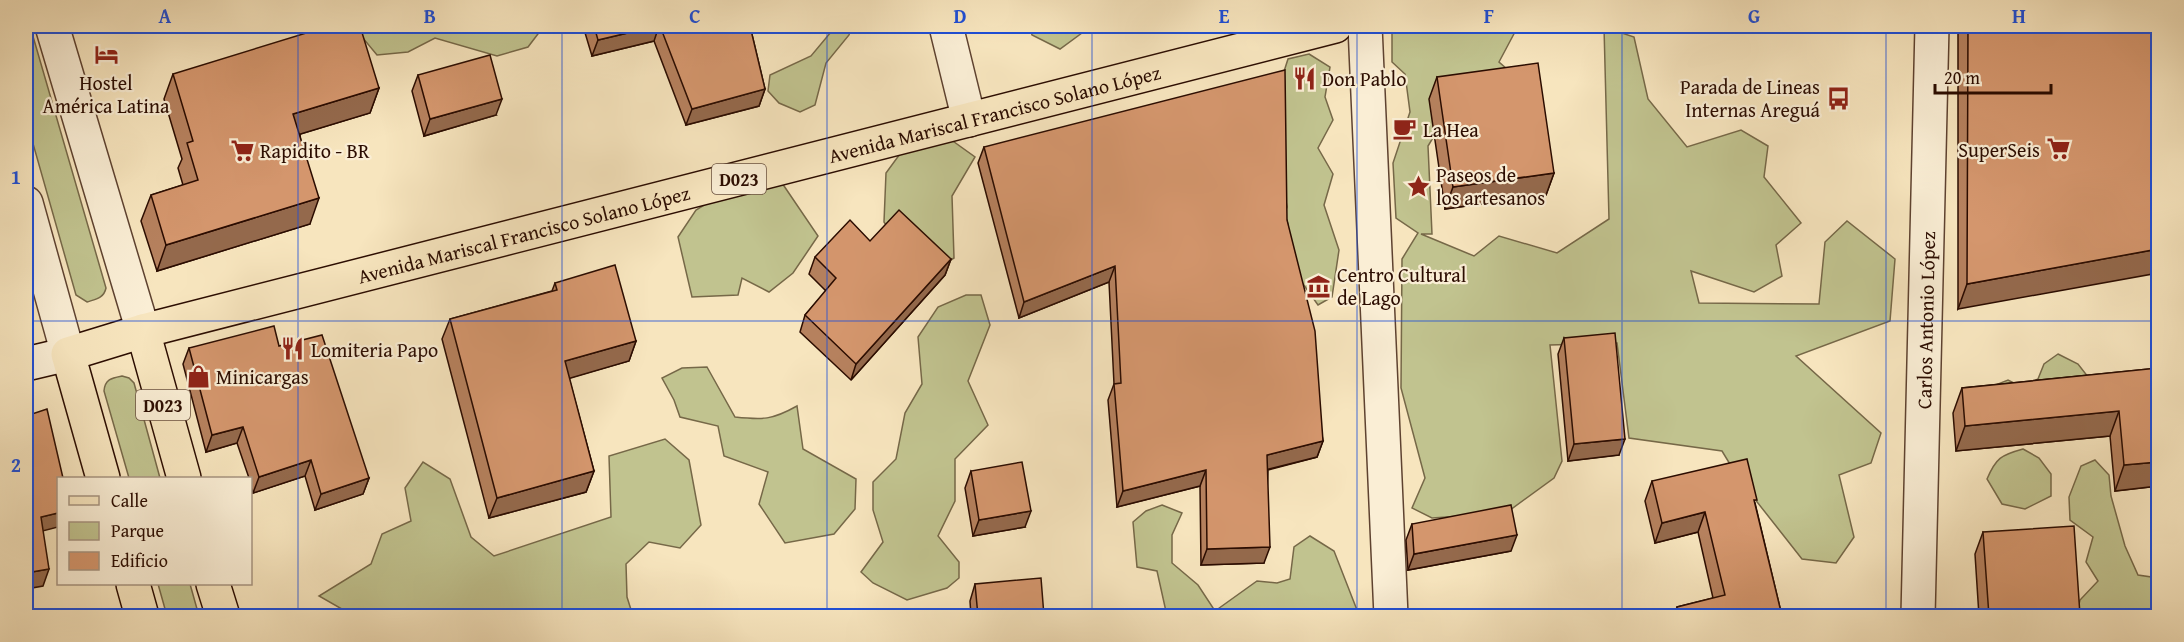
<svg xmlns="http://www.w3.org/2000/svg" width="2184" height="642" font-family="'Gentium Book Plus',serif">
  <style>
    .green { fill: #c1c38f; stroke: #766848; stroke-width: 1.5 }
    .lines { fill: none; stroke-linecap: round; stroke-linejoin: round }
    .street-casing { stroke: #5e4230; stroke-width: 36 }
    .secondary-casing { stroke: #2b0c00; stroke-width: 36 }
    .primary-casing { stroke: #2b0c00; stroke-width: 36 }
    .street { stroke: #faeed5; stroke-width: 33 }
    .secondary { stroke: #faeed5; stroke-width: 33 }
    .primary { stroke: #f7e5be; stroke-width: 33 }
    .wall { fill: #b6815e; stroke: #2b0c00; stroke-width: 1.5 }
    .shaded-wall { fill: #94694c; stroke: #2b0c00; stroke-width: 1.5 }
    .building { fill: #d4966d; stroke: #2b0c00; stroke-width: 1.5 }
    .grid { fill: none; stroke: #1d4ed8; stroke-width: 1.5; stroke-opacity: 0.55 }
    .labels { text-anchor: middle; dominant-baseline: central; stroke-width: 4.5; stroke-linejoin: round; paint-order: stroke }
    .shield { fill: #faeed5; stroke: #695040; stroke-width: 1.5 }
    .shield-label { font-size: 18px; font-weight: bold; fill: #2b0c00 }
    .poi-label { font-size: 20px; fill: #2b0c00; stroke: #faeed5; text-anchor: start }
    .street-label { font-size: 20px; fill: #2b0c00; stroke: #faeed5 }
    .neatline { fill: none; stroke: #1d4ed8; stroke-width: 2 }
    .grid-label { font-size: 20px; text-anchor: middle; font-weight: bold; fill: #1d4ed8 }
  </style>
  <rect width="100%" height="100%" fill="#f7e5be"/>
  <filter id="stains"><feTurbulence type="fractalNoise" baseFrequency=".00333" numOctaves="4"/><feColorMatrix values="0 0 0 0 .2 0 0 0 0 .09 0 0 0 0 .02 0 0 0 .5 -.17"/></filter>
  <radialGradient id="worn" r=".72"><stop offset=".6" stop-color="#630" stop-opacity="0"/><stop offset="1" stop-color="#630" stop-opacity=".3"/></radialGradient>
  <g class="green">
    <path d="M26,26H30L106,288C104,298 96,299 87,302L76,295L26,119Z"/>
    <path d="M347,26H544L528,47L497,56L435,38L408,52L377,55L358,32Z"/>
    <path d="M826,26H852L849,35L826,63L815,105L800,112L779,103L768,91L770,75L811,56L831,32Z"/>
    <path d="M1029,26H1085L1086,30L1060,49L1032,35Z"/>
    <path d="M1392,26H1528L1516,30L1499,62L1523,83L1443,121L1428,146L1432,234H1421L1474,256L1499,236L1557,253L1609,219L1604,27L1634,37L1648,99L1687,147L1741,130L1768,146L1764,177L1801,223L1776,245L1782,276L1754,292L1691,271L1699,303L1819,304L1825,242L1847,221L1895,259L1890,321L1796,356L1881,433L1871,463L1839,475L1854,537L1836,563L1802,559L1739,479L1722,451L1629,438L1617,343L1550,345L1562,461L1554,478L1506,513L1432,518L1412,508L1425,478L1401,388L1402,259L1418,233L1396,218L1393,163L1410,112L1405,74L1392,62Z"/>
    <path d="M1309,54L1330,67L1325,97L1333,120L1318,148L1333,174L1324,205L1339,250L1332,297L1318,305L1296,274L1268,260L1287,207L1279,163V87L1288,59Z"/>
    <path d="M936,129L975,157L952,196L954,258L940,267L899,244L884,222L886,173L905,147Z"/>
    <path d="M751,176L782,183L818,236L793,273L769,292L742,278L738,295L692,297L678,237L696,210Z"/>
    <path d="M966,295H981L990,325L968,381L988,425L955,459V501L938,536L959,562V578L947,588L907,600L873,583L861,572L883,542L873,510V482L896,459L905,413L922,384L918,337L938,307Z"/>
    <path d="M2058,354L2078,364L2092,382L2076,400L2037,399L2003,409L1988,400L1993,386L2008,380L2022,387L2038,379L2044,364Z"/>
    <path d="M707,367L735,417C763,420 772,420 797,406L803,449L856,479L855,509L834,534L785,543L759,504L768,472L724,456L718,426L680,417L674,400L662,378L682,368Z"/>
    <path d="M122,376L129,378L134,383L160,478H129L104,391C105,379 112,378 122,376Z"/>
    <path d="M665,439L689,460L701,525L680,548L649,542L626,564L627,597L633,616H354L319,596L371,564L382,534L411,521L405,488L423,462L450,479L471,537L494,556L611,517L609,456Z"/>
    <path d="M2023,449L2039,458L2051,474V496L2025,509L2002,504L1987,479C1996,458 2001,455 2023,449Z"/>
    <path d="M2095,460L2109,475L2111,496L2125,546L2138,575L2158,578V616H2076L2080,600L2098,581L2086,562L2093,537L2070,520L2069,497L2081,466Z"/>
    <path d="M1162,505L1182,513L1172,535V563L1198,585L1215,611L1257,581L1277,583L1290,579L1294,547L1310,536L1334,551L1357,610L1355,616H1167L1157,571L1137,567L1133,522L1146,511Z"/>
    <path d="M158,584H190L199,616H167Z"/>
  </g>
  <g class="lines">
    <defs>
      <g id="street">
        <path d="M52,26L143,331"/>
        <path d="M946,26L969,120"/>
        <path d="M1365,26L1391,616"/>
        <path d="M26,203L68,354"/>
        <path id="s1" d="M1918,616L1932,26"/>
      </g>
      <path id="secondary" d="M26,364L68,354"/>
      <g id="primary">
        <path d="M143,331L184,478"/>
        <path id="s2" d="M103,478L68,354L143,331L1335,26"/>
        <path d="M133,584L142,616"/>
        <path d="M213,584L223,616"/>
      </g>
    </defs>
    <use href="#street" class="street-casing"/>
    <use href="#secondary" class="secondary-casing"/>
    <use href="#primary" class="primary-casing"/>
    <use href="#street" class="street"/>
    <use href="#secondary" class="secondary"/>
    <use href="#primary" class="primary"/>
  </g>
  <g class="wall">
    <path d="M583,26H750L765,89L759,106L686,125L654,41L592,56Z"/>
    <path d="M1958,26H2158L1958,309Z"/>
    <path d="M173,74L379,88L370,113L300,134L310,224L157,271L141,221L151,195L183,185L178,168L182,159L164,99Z"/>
    <path d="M418,75L496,115L424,136L412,91Z"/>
    <path d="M1437,77L1554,173L1546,195L1445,209L1429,99Z"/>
    <path d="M984,147L1287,220L1323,441L1317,457L1268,470L1264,563L1201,565L1200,486L1117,507L1108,400L1114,384L1109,282L1019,318L978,163Z"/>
    <path d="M870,241L951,259L945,275L851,380L800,332L805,315L826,291L809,274L815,257Z"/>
    <path d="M555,283L636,341L629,361L569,378L594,471L586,492L489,518L442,339L450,319L552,291Z"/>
    <path d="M1564,338L1619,455L1568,461L1558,354Z"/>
    <path d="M279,346L369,478L363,494L315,510L305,476L253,493L250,484V478H249L237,443L206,452L183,364L189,348Z"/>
    <path d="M2158,368V486L2115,491L2110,436L1956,451L1953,413L1962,388Z"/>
    <path d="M971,471L1025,527L973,536L965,488Z"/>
    <path d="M1652,481L1755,503L1782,616H1674L1677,607L1713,598L1698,532L1655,543L1645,501Z"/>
    <path d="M1412,524L1511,551L1408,570L1406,540Z"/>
    <path d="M1983,532L2079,616H1979L1975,554Z"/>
    <path d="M975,584L1044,616H971L970,601Z"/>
  </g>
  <g class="shaded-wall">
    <path d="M657,26H659L654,41L592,56L598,40Z"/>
    <path d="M379,88L370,113L284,139L293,114Z"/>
    <path d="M765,89L759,106L686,125L692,109Z"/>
    <path d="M502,99L496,115L424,136L430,119Z"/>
    <path d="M1554,173L1546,195L1445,209L1453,187Z"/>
    <path d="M319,198L310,224L157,271L166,245Z"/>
    <path d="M2158,249V273L1958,309L1967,284Z"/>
    <path d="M951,259L945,275L851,380L856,364Z"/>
    <path d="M1115,266L1109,282L1019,318L1024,302Z"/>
    <path d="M636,341L629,361L557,382L565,361Z"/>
    <path d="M2119,411L2110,436L1956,451L1965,426Z"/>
    <path d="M243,427L237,443L206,452L212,435Z"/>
    <path d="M1625,439L1619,455L1568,461L1574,444Z"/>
    <path d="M1323,441L1317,457L1261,471L1267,455Z"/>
    <path d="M311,460L305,476L253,493L259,477Z"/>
    <path d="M2158,462V486L2115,491L2124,465Z"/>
    <path d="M1206,470L1200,486L1117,507L1123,491Z"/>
    <path d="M594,471L586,492L489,518L497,498Z"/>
    <path d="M369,478L363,494L315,510L321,494Z"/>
    <path d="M1031,511L1025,527L973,536L979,520Z"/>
    <path d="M1705,512L1698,532L1655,543L1662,523Z"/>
    <path d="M58,513V527L35,533L41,517Z"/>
    <path d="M1517,535L1511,551L1408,570L1414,554Z"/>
    <path d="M1270,547L1264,563L1201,565L1207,549Z"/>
    <path d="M49,569L43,586L26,589V573Z"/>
    <path d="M2080,615L2079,616H2054Z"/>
  </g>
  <g class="building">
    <path d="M329,26H360L379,88L293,114L319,198L166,245L151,195L198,180L187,143L193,141L173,74Z"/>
    <path d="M594,26H657L598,40Z"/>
    <path d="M660,26H750L765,89L692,109Z"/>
    <path d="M1968,26H2158V249L1967,284Z"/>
    <path d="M490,55L502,99L430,119L418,75Z"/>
    <path d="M1538,63L1554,173L1453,187L1437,77Z"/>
    <path d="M1285,70L1287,220L1315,331L1323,441L1267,455L1270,547L1207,549L1206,470L1123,491L1114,384L1121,383L1115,266L1024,302L984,147Z"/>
    <path d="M899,210L951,259L856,364L805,315L836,278L815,257L850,220L870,241Z"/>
    <path d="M615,265L636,341L565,361L594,471L497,498L450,319L557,290L555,283Z"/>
    <path d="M274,326L279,346L322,335L369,478L321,494L311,460L259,477L243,427L212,435L189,348Z"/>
    <path d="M1615,333L1625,439L1574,444L1564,338Z"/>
    <path d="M2158,368V462L2124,465L2119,411L1965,426L1962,388Z"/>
    <path d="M47,409L63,478H58V513L41,517L49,569L26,573V416Z"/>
    <path d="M1747,459L1757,500H1754L1782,616H1680L1677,607L1725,595L1705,512L1662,523L1652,481Z"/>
    <path d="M1022,462L1031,511L979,520L971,471Z"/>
    <path d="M1511,505L1517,535L1414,554L1412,524Z"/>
    <path d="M2074,526L2080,615L2054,616H1989L1983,532Z"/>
    <path d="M1041,578L1044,616H978L975,584Z"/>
  </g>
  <path class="grid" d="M298,26V616M562,26V616M827,26V616M1092,26V616M1357,26V616M1622,26V616M1886,26V616M26,321H2158"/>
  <defs>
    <symbol id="hotel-bare" viewBox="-9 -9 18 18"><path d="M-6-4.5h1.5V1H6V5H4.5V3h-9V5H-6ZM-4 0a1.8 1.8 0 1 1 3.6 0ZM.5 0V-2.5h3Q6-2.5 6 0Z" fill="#8f2418" stroke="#faeed5" stroke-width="2.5" paint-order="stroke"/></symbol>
    <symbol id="restaurant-bare" viewBox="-9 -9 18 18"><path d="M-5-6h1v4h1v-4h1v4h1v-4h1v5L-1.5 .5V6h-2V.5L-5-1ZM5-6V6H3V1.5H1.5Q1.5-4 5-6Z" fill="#8f2418" stroke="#faeed5" stroke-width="2.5" paint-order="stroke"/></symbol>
    <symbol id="bus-bare" viewBox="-9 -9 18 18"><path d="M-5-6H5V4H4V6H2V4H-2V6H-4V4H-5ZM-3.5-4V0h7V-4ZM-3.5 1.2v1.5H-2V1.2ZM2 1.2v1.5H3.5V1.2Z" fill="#8f2418" stroke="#faeed5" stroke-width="2.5" paint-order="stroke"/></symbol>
    <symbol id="cafe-bare" viewBox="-9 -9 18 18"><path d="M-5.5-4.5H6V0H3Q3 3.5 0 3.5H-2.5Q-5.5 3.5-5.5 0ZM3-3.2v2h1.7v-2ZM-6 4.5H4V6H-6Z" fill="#8f2418" stroke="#faeed5" stroke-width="2.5" paint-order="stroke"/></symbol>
    <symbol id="supermarket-bare" viewBox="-9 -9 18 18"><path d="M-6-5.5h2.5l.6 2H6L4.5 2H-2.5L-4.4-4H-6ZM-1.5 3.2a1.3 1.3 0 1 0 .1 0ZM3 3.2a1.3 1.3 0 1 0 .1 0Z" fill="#8f2418" stroke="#faeed5" stroke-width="2.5" paint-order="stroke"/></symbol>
    <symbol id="sight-bare" viewBox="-9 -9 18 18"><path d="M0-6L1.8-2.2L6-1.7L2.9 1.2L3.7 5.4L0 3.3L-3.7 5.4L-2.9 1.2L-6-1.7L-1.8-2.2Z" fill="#8f2418" stroke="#faeed5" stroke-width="2.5" paint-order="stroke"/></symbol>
    <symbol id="museum-bare" viewBox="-9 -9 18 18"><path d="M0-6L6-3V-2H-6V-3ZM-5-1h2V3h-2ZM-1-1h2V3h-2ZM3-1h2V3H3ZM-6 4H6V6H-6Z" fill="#8f2418" stroke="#faeed5" stroke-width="2.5" paint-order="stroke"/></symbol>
    <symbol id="shop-bare" viewBox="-9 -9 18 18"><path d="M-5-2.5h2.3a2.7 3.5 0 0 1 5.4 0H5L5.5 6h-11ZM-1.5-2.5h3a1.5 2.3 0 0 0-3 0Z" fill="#8f2418" stroke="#faeed5" stroke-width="2.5" paint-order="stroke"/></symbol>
  </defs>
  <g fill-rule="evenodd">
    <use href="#hotel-bare" x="90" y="38" width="33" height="33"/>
    <use href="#restaurant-bare" x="1288" y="62" width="33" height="33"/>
    <use href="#bus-bare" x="1822" y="82" width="33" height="33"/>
    <use href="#cafe-bare" x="1388" y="112" width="33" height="33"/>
    <use href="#supermarket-bare" x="2042" y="132" width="33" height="33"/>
    <use href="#supermarket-bare" x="226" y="134" width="33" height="33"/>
    <use href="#sight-bare" x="1402" y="170" width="33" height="33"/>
    <use href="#museum-bare" x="1302" y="270" width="33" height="33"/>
    <use href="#restaurant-bare" x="276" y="332" width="33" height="33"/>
    <use href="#shop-bare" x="182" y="360" width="33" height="33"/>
  </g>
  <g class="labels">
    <g class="shield">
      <rect x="712" y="164" width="54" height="30" rx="4.5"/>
      <rect x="136" y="390" width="54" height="30" rx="4.5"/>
    </g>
    <g class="shield-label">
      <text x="739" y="179">D023</text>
      <text x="163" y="405">D023</text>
    </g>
    <g class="poi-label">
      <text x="1322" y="78">Don Pablo</text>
      <text x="106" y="82" text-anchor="middle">Hostel<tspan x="106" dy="23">América Latina</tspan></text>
      <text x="1820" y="86" text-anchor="end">Parada de Lineas<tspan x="1820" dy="23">Internas Areguá</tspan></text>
      <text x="1423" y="129">La Hea</text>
      <text x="2040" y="149" text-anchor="end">SuperSeis</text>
      <text x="260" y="150">Rapidito - BR</text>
      <text x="1436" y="174">Paseos de<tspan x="1436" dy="23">los artesanos</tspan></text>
      <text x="1337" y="274">Centro Cultural<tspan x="1337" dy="23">de Lago</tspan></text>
      <text x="311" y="349">Lomiteria Papo</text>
      <text x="216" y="376">Minicargas</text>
    </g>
    <g class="street-label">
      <text stroke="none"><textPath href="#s2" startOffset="1086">Avenida Mariscal Francisco Solano López</textPath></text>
      <text stroke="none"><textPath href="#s2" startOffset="600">Avenida Mariscal Francisco Solano López</textPath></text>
      <text stroke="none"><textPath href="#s1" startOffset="296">Carlos Antonio López</textPath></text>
    </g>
  </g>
  <rect width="2184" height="642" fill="none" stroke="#f7e5be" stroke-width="66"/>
  <rect x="57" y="477" width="195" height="108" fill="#faeed5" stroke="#a79480" stroke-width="1.5"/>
  <rect x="69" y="496" width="30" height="9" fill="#f7e5be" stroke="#a79480" stroke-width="1.5"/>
  <text x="111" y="507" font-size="18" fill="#2b0c00">Calle</text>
  <rect x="69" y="522" width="30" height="18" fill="#c1c38f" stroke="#a79480" stroke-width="1.5"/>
  <text x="111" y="537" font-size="18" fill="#2b0c00">Parque</text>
  <rect x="69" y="552" width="30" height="18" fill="#d4966d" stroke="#a79480" stroke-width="1.5"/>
  <text x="111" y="567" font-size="18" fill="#2b0c00">Edificio</text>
  <path d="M1935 84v9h116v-9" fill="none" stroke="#2b0c00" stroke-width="3"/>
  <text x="1944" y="84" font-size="18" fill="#2b0c00" stroke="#faeed5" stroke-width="4.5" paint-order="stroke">20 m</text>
  <rect x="33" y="33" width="2118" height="576" class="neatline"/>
  <g class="grid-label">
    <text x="165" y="23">A</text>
    <text x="430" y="23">B</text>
    <text x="695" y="23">C</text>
    <text x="960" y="23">D</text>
    <text x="1224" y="23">E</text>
    <text x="1489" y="23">F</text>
    <text x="1754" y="23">G</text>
    <text x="2019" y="23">H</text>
    <text x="16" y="184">1</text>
    <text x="16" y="472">2</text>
  </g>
  <rect width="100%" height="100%" filter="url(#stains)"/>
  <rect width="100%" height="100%" fill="url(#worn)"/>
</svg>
